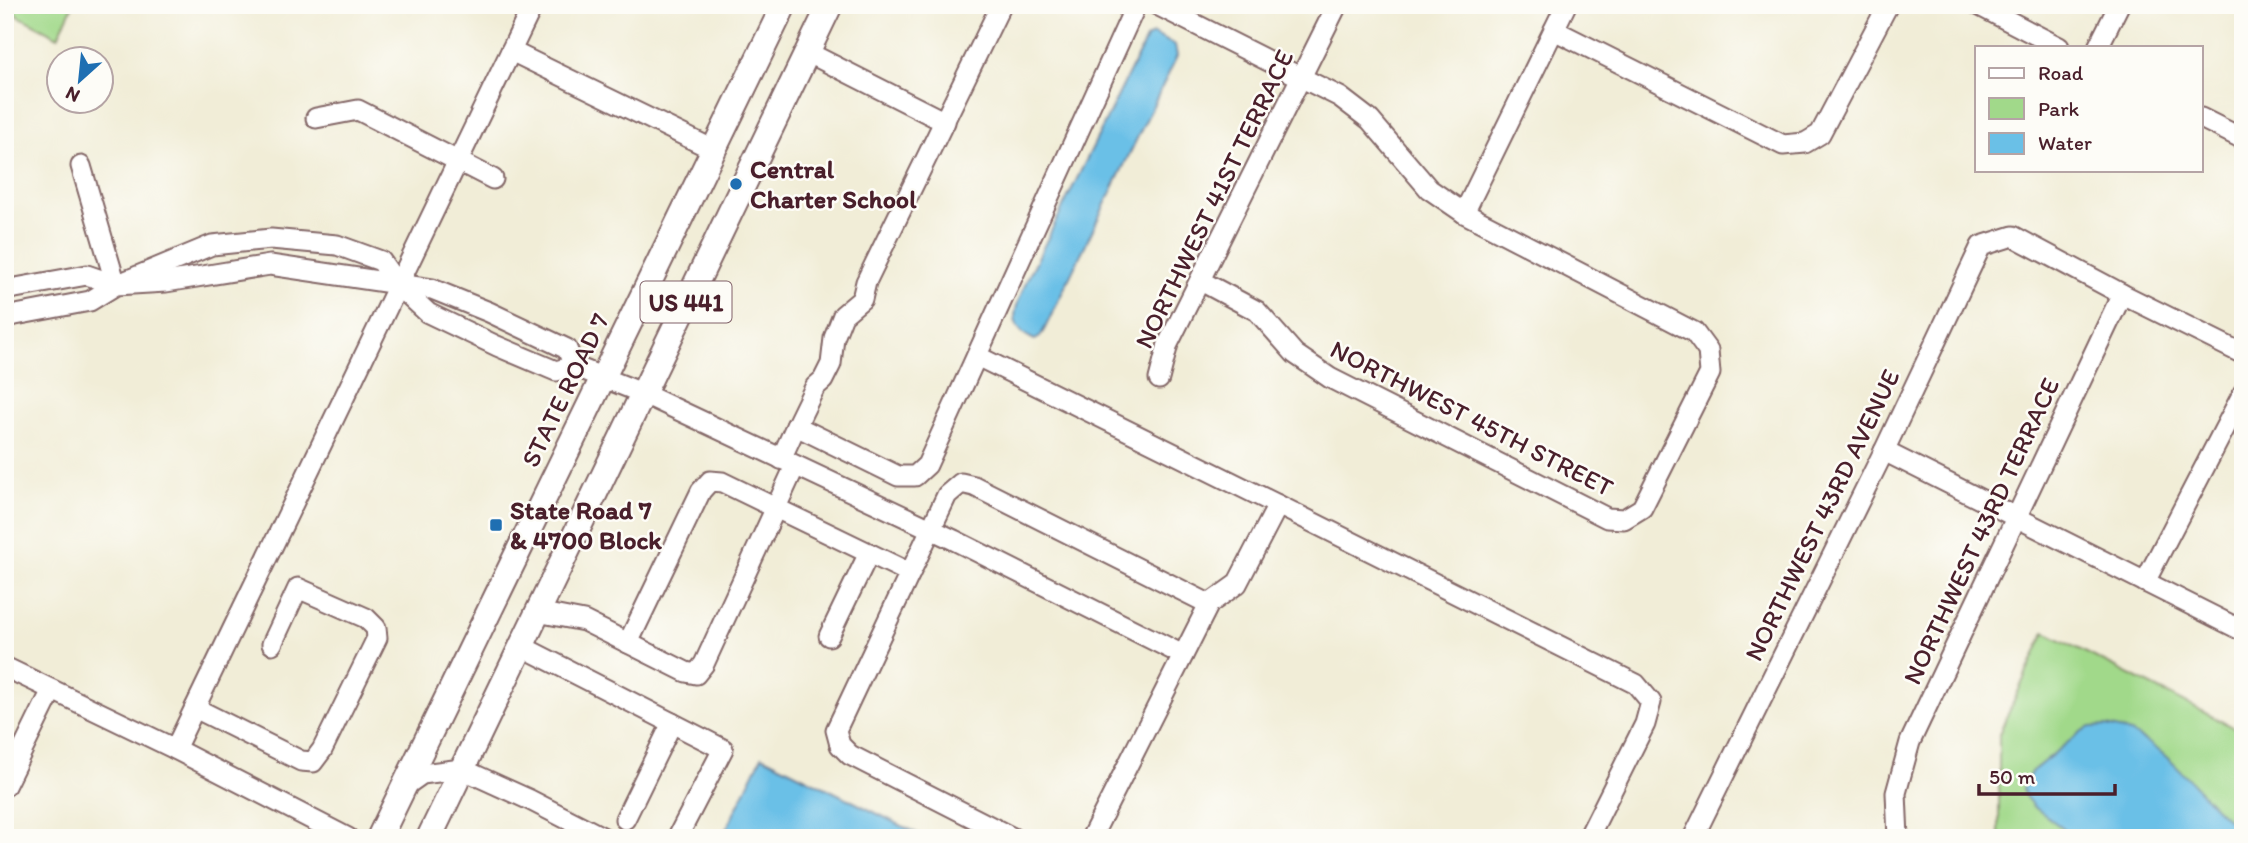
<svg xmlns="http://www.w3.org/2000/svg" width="2248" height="843" font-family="Itim,sans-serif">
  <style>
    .green { fill: #a1d98a; stroke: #767c5a; stroke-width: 2 }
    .water { fill: #6ac0e7; stroke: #5a7089; stroke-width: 2 }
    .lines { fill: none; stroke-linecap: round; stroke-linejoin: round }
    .minor-casing { stroke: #846767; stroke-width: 23 }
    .major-casing { stroke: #846767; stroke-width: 28 }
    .minor { stroke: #fff; stroke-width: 19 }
    .major { stroke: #fff; stroke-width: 24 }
    .poi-dot { fill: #1f6fb2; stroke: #fdfcf7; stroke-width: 2.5 }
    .labels { text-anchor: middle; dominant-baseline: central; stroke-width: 5; stroke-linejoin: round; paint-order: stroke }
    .shield { fill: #fdfcf7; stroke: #806168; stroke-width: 2 }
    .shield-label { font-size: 24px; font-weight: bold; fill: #4a1f2b }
    .poi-label { font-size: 26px; font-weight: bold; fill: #4a1f2b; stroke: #fdfcf7; text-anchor: start }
    .street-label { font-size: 26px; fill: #4a1f2b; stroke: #fdfcf7 }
  </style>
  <rect width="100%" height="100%" fill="#fdfcf7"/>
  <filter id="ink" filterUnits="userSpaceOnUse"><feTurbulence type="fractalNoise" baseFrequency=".0143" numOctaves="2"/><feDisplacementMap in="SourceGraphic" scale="14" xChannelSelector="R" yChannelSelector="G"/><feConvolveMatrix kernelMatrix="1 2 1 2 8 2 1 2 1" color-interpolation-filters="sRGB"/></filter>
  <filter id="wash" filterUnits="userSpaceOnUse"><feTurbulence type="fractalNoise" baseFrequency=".00686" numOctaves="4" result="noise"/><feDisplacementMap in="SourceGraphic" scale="28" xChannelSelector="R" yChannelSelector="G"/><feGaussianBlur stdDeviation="1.57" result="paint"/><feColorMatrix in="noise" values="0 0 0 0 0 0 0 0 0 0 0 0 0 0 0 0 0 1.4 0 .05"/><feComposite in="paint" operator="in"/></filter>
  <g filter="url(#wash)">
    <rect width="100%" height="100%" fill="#f1edd7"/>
    <g class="green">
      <path d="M5,5H73L58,37L18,16Z"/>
      <path d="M2045,632L2243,732V838H1999V734Z"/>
    </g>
    <g class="water">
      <path d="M1153,34L1175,45L1177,56L1045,328L1040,337L1035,340C1003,326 1017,306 1026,282L1146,39Z"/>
      <path d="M2106,726C2153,733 2183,774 2213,805C2222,814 2231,824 2243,829V838L2073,836L2033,806L2025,796L2023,789L2031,772L2082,731L2090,727Z"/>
      <path d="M762,756L926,838H722Z"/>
    </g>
  </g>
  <g filter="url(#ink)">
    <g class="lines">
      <defs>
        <g id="minor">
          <path d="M1001,5L866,282L862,299L843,315L834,338L831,364L823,380L815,387L796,426L898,476H915L927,465L1136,5"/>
          <path d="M1157,5L1340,97L1370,120L1429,189L1464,213L1694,332L1708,351L1710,373L1642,508L1624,519L1607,518L1330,378L1295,354L1257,311L1201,281"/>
          <path d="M1978,5L2059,47"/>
          <path d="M1554,30L1783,145L1805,143L1820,134L1888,5"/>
          <path d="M2098,47L2119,5"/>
          <path d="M511,51L714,150"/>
          <path d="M807,52L945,122"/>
          <path d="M316,118L358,110L493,179"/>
          <path d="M2201,118L2243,139"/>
          <path d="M81,166L116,285"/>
          <path d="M1464,213L1566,5"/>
          <path d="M5,292L10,289L87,275L116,285L212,245L271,239L337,245L381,261L398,285L428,313L497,346L556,371L574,366L642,393L954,540L1183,655"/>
          <path d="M5,317L90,301L116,285L166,282L270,265L432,289L489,312L567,349L574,366"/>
          <path d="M977,356L1278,505L1237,584L1209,604L1091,838"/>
          <path d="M1159,379L1168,344L1337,5"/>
          <path d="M1884,451L2243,631"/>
          <path d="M781,459L796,426"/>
          <path d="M1278,505L1636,684L1651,702L1645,724L1588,838"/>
          <path d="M2145,582L2243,393"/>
          <path d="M537,612L584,621L686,672L696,674L704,664L795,466"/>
          <path d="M829,636L869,553"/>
          <path d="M628,643L701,491L710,481L722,482L910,573"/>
          <path d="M521,646L672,723L625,819"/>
          <path d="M5,667L175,749L348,838"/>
          <path d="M195,708L301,761L313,762L322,750L377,638L376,628L366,618L298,588L272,644"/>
          <path d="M672,723L723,749L677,838"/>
          <path d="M175,749L533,5"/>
          <path d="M5,786L52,690"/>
          <path d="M405,786L422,774L462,769L530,800L604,838"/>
          <path d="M1013,838L850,755L840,745L836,730L947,495L961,483L974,486L1209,604"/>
          <path d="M1693,838L1884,451L1981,246L2013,236L2122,294L2243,354"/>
          <path d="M1898,838L1896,793L1910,742L2122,294"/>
        </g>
        <g id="major">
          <path d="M379,838L784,5"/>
          <path d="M429,838L830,5"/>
        </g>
      </defs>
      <use href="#minor" class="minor-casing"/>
      <use href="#major" class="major-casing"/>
      <use href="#minor" class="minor"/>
      <use href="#major" class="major"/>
    </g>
  </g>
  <g class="poi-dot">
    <circle cx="736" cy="184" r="7"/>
    <rect x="489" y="518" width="14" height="14" rx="3.5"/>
  </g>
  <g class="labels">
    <rect class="shield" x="640.5" y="281.5" width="91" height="41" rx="5"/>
    <g class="shield-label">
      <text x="686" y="302">US 441</text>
    </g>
    <g class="poi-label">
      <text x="750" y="169">Central<tspan x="750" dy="30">Charter School</tspan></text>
      <text x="510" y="510">State Road 7<tspan x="510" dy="30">&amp; 4700 Block</tspan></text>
    </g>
    <g class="street-label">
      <text transform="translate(1214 199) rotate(-64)">NORTHWEST 41ST TERRACE</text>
      <text transform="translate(565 390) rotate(-64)">STATE ROAD 7</text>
      <text transform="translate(1472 418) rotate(27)">NORTHWEST 45TH STREET</text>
      <text transform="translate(1822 515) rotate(-64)">NORTHWEST 43RD AVENUE</text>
      <text transform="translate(1981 531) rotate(-65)">NORTHWEST 43RD TERRACE</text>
    </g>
  </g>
  <rect width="2248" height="843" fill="none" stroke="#fdfcf7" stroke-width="28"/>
  <rect x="1975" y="46" width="228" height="126" fill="#fdfcf7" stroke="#b5a4a5" stroke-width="2"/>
  <rect x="1989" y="68" width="35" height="10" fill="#ffffff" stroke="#b5a4a5" stroke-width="2"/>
  <text x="2038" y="80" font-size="21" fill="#4a1f2b">Road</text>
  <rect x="1989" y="98" width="35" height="21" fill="#a1d98a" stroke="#b5a4a5" stroke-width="2"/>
  <text x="2038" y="116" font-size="21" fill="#4a1f2b">Park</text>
  <rect x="1989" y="133" width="35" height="21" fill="#6ac0e7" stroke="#b5a4a5" stroke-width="2"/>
  <text x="2038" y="150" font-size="21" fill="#4a1f2b">Water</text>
  <g transform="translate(80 80) rotate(207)"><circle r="33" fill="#fdfcf7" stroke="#b5a4a5" stroke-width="2"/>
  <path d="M0-5L12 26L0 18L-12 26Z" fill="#1f6fb2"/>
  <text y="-10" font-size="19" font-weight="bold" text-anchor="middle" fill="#4a1f2b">N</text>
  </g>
  <path d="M1979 784v10h136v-10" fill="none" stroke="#4a1f2b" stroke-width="3.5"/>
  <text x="1989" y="784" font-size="21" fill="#4a1f2b" stroke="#fdfcf7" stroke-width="5" paint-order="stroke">50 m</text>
</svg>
